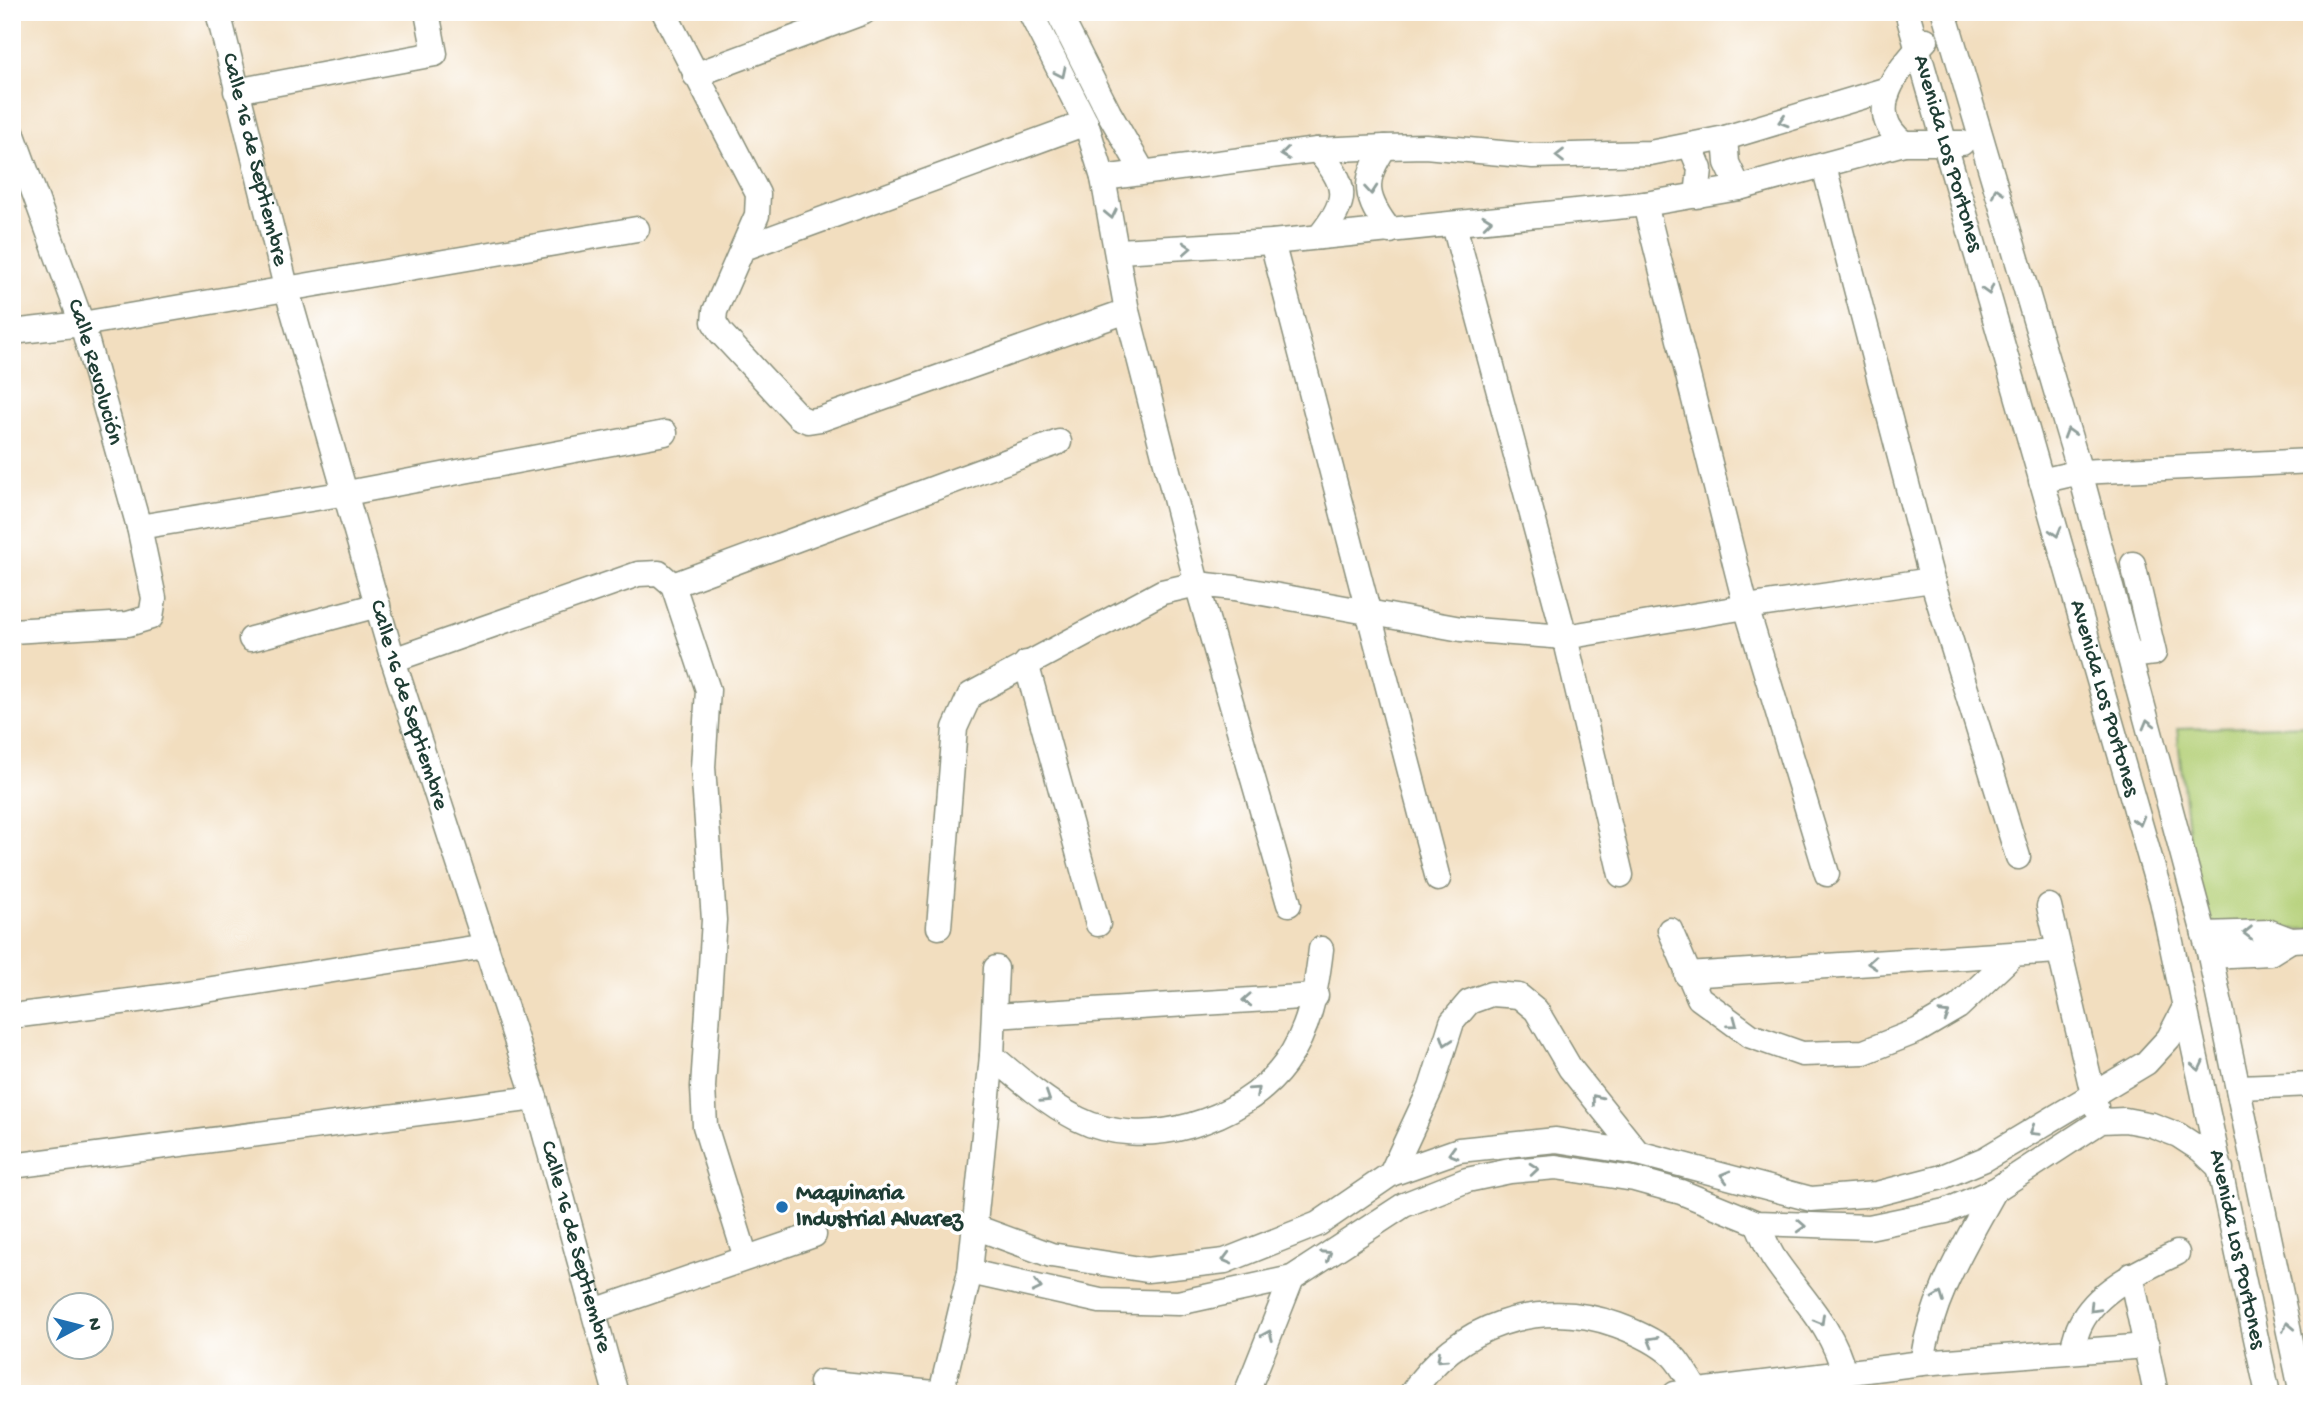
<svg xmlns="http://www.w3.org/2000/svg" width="2324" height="1406" font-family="'Gochi Hand',sans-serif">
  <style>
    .green { fill: #b2cf75; stroke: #688654; stroke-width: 2 }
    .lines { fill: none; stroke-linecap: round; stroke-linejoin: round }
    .minor-casing { stroke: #888e7a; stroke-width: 27 }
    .minor { stroke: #fff; stroke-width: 24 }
    .oneway { stroke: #8f9e9a }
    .poi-dot { fill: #1f6fb2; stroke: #fff; stroke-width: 2.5 }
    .labels { text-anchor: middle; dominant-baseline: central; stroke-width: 7; stroke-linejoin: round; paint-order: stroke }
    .street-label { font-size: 23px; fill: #1f3d34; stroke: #fff }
    .poi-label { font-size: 23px; font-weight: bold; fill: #1f3d34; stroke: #fff; text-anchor: start }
  </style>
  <rect width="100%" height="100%" fill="#fff"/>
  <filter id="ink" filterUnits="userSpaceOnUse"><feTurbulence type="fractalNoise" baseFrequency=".0143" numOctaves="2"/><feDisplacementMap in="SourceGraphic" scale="14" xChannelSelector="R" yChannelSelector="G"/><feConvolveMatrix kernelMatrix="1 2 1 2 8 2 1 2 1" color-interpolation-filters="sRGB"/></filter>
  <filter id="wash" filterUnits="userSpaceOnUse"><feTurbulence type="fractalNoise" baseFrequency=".00686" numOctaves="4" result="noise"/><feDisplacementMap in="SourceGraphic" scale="28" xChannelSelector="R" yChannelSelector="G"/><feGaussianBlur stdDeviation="1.57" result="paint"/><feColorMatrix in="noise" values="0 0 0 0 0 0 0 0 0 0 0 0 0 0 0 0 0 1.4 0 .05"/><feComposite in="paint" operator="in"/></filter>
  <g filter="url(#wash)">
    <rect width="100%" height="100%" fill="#f2debf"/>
    <path class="green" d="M2312,725V929L2199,931L2177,729Z"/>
  </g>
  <g filter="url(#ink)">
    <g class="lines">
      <defs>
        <g id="minor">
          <path id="s1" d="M218,12L286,287L393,660L535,1098L616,1394"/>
          <path d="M664,12L758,194L757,215L715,311L714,322L721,333L799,417L808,421L821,419L1127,311"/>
          <path d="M1030,12L1086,123L1103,178L1127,311L1197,584L1289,904"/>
          <path d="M1058,12L1109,113L1143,172"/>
          <path id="s2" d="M1907,12L2162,900L2268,1394"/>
          <path d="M1944,12L2080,472L2210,956L2302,1394"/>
          <path d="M695,75L864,12"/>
          <path d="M236,91L435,54L427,12"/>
          <path id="s3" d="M12,132L82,324L139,527L154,598L151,617L128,624L12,631"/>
          <path d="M1725,138L1727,163L1739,188"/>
          <path d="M1904,143C1861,111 1899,68 1926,40"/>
          <path d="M1385,147C1361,181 1365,199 1390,231"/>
          <path d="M1691,147L1700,169L1697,196"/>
          <path d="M1317,150C1349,186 1349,200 1319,237"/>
          <path d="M1824,166L1932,580L2018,857"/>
          <path d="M1103,178L1317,150L1385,147L1425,146L1533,156L1650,153L1725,138L1888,89"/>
          <path d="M1645,204L1746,607L1827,874"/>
          <path d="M1454,225L1565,637L1621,875"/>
          <path d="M1272,242L1438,879"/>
          <path d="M744,248L1086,123"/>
          <path d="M1119,251L1272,242L1645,204L1739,188L1904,143H1962"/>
          <path d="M12,332L82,324L637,229"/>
          <path d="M2041,481L2080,472L2312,461"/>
          <path d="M139,527L347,493L665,433"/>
          <path d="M673,585L1059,442"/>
          <path d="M251,639L378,605"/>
          <path d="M2130,656L2154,653L2133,564"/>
          <path d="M393,660L638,574L659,573L673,585L708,690L703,767L714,920L703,1087L705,1126L746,1258"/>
          <path d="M1026,663L1098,924"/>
          <path d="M2049,906L2096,1107"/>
          <path d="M939,927L955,728L970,695L1162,592L1197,584L1235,588L1461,629L1565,637L1746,607L1932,580"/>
          <path d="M1670,930L1699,998L1751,1036L1802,1054L1864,1052L1917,1031L1958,1007L2014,954"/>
          <path d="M2204,934L2270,932L2291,940L2312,939"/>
          <path d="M2210,956L2270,953L2291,940"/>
          <path d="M1687,975L2058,951"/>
          <path d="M12,1016L161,997L486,946"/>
          <path d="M995,1016L1316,996"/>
          <path d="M992,1056C1019,1079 1047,1103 1078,1119C1143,1152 1243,1122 1285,1064C1310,1029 1316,991 1321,949"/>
          <path d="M2239,1087L2312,1084"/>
          <path d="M12,1166L535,1098"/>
          <path d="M1391,1174L1431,1088L1452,1022L1469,1002L1491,994L1519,996L1536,1010L1570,1068L1638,1153"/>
          <path d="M1757,1223C1762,1234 1767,1247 1773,1257C1799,1296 1833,1326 1844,1373"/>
          <path d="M975,1227L1051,1255L1147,1270L1225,1261L1318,1224L1391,1174L1459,1150L1556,1140L1638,1153L1811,1199L1876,1194L1942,1177L1985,1159L2116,1081L2146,1063L2169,1038L2185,1007"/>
          <path d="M970,1272L1100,1301L1178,1303L1292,1278L1404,1205L1467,1180L1510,1171L1556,1167L1634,1179L1681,1192L1757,1223L1869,1227L1946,1211L1995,1190L2101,1121L2125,1120L2152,1125L2178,1135L2201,1150L2221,1169"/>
          <path d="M2131,1275L2156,1394"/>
          <path d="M594,1311L814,1235"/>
          <path d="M2072,1351C2074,1343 2076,1333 2080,1325C2097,1289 2144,1269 2177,1253"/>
          <path d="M1922,1363C1931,1298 1964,1246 1995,1190"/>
          <path d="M821,1382L944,1394"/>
          <path d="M941,1393L970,1272L992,1056L996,968"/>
          <path d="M1246,1394L1292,1278"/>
          <path d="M1411,1394C1456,1325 1539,1297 1617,1325C1636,1332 1657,1341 1673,1356C1682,1365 1689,1380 1697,1391"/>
          <path d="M1675,1394L1922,1363L2147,1346"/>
        </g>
      </defs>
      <use href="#minor" class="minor-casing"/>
      <use href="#minor" class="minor"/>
    </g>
    <defs><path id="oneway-chevron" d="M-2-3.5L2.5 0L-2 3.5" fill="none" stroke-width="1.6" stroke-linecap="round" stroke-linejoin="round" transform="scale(1.75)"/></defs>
    <g class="oneway">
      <use href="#oneway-chevron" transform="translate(1061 73) rotate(64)"/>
      <use href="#oneway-chevron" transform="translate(1783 121) rotate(163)"/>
      <use href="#oneway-chevron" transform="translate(1285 154) rotate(173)"/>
      <use href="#oneway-chevron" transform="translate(1560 156) rotate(180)"/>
      <use href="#oneway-chevron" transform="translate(1371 190) rotate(85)"/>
      <use href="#oneway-chevron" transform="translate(1997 192) rotate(-107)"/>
      <use href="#oneway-chevron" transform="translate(1111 214) rotate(78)"/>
      <use href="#oneway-chevron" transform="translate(1487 221) rotate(-6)"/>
      <use href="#oneway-chevron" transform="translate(1187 248) rotate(-3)"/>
      <use href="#oneway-chevron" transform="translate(1988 290) rotate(74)"/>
      <use href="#oneway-chevron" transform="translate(2069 433) rotate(-107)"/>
      <use href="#oneway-chevron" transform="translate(2056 532) rotate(74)"/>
      <use href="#oneway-chevron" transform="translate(2148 724) rotate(-105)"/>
      <use href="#oneway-chevron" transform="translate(2139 821) rotate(74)"/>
      <use href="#oneway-chevron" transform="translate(2248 933) rotate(179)"/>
      <use href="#oneway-chevron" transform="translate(1872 963) rotate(176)"/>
      <use href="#oneway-chevron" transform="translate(1247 1000) rotate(177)"/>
      <use href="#oneway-chevron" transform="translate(1945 1015) rotate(-31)"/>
      <use href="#oneway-chevron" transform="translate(1733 1023) rotate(37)"/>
      <use href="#oneway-chevron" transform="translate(1446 1041) rotate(108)"/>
      <use href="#oneway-chevron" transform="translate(2198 1066) rotate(77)"/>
      <use href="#oneway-chevron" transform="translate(1255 1091) rotate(-42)"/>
      <use href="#oneway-chevron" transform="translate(1046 1098) rotate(33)"/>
      <use href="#oneway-chevron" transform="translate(1596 1099) rotate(-129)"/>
      <use href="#oneway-chevron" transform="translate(2034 1131) rotate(148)"/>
      <use href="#oneway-chevron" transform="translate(1453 1153) rotate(164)"/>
      <use href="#oneway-chevron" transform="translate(1534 1169) rotate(-5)"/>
      <use href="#oneway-chevron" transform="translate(1725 1176) rotate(-165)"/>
      <use href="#oneway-chevron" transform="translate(1801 1226) rotate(3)"/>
      <use href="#oneway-chevron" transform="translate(1327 1255) rotate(-33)"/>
      <use href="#oneway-chevron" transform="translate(1227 1259) rotate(165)"/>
      <use href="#oneway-chevron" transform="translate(1037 1287) rotate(13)"/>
      <use href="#oneway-chevron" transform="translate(1939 1297) rotate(-69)"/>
      <use href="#oneway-chevron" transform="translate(2094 1308) rotate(133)"/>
      <use href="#oneway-chevron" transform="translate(1820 1320) rotate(60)"/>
      <use href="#oneway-chevron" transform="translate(2288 1327) rotate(-102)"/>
      <use href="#oneway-chevron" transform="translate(1268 1335) rotate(-67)"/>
      <use href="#oneway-chevron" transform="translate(1652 1341) rotate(-150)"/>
      <use href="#oneway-chevron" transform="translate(1441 1358) rotate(138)"/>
    </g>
  </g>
  <circle class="poi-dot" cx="782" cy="1207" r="7"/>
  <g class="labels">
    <g class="street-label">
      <text stroke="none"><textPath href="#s2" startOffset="147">Avenida Los Portones</textPath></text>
      <text stroke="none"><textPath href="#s1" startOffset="152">Calle 16 de Septiembre</textPath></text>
      <text stroke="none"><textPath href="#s3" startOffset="254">Calle Revolución</textPath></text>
      <text stroke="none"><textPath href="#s2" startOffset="714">Avenida Los Portones</textPath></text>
      <text stroke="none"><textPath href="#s1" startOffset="719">Calle 16 de Septiembre</textPath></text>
      <text stroke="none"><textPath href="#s1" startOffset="1286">Calle 16 de Septiembre</textPath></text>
      <text stroke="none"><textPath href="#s2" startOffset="1281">Avenida Los Portones</textPath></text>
    </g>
    <g class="poi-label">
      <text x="796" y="1194">Maquinaria<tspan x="796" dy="26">Industrial Alvarez</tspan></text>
    </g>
  </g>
  <rect width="2324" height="1406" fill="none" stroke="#fff" stroke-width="42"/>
  <g transform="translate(80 1326) rotate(83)"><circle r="33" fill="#ffffff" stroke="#a5b1ae" stroke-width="2"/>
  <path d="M0-5L12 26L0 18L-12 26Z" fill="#1f6fb2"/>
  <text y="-10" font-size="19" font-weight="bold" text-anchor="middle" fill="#1f3d34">N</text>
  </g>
</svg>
